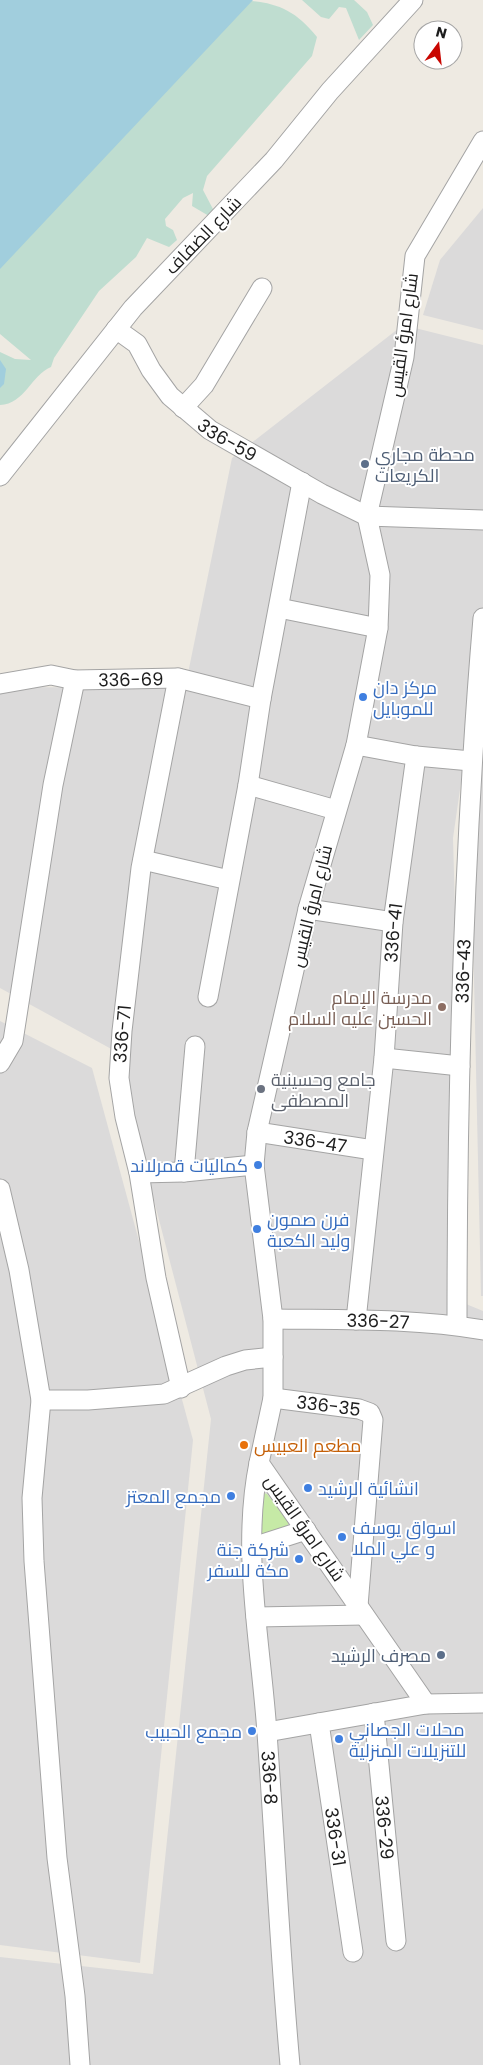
<svg xmlns="http://www.w3.org/2000/svg" width="483" height="2065" font-family="Poppins,Cairo,sans-serif">
  <style>
    .residential { fill: #dbdada }
    .grass { fill: #c6eaa6 }
    .wetland { fill: #bfddd0 }
    .water { fill: #a1cedd }
    .lines { fill: none; stroke-linecap: round; stroke-linejoin: round }
    .minor-casing { stroke: #a4a4a4; stroke-width: 21 }
    .minor { stroke: #fff; stroke-width: 19 }
    .service-dot { fill: #5c6f8a; stroke: #fff; stroke-width: 2 }
    .shop-dot { fill: #3f7fe0; stroke: #fff; stroke-width: 2 }
    .education-dot { fill: #8d6e63; stroke: #fff; stroke-width: 2 }
    .worship-dot { fill: #6b7280; stroke: #fff; stroke-width: 2 }
    .food-dot { fill: #e8710a; stroke: #fff; stroke-width: 2 }
    .labels { text-anchor: middle; dominant-baseline: central; stroke-width: 4; stroke-linejoin: round; paint-order: stroke }
    .street-label { font-size: 18px; fill: #1d1d1d; stroke: #fff }
    .service-label { font-size: 18px; fill: #4e5e75; stroke: #fff; text-anchor: start }
    .shop-label { font-size: 18px; fill: #366cbe; stroke: #fff; text-anchor: start }
    .education-label { font-size: 18px; fill: #785e54; stroke: #fff; text-anchor: end }
    .worship-label { font-size: 18px; fill: #5b616d; stroke: #fff; text-anchor: start }
    .food-label { font-size: 18px; fill: #c56008; stroke: #fff; text-anchor: start }
  </style>
  <rect width="100%" height="100%" fill="#eeeae2"/>
  <g class="residential">
    <path d="M483,208V330L423,315L440,260Z"/>
    <path d="M403,325L483,345V629L453,838L466,1304L483,1311V2065H0V1957L153,1974L211,1419L115,1051L0,988V687L185,688L232,458Z"/>
    <path d="M483,755V1296H481L471,843Z"/>
    <path d="M0,1021L92,1068L193,1440L140,1963L0,1945Z"/>
  </g>
  <path class="grass" d="M261,1492L267,1494L288,1521V1526L264,1535L262,1534Z"/>
  <g class="wetland">
    <path d="M214,0C261,0 288,0 317,37L312,56L207,176L203,190L214,211L209,216L192,206L193,193L183,198L165,219L166,226L173,230L177,240L169,247L147,238L136,257L99,291L54,358L51,367C31,375 25,404 0,405V352L15,359L31,360L0,334V241Z"/>
    <path d="M302,0H354L367,12L373,25L359,40L346,8L339,7L329,19L321,17Z"/>
  </g>
  <g class="water">
    <path d="M0,0H253L0,269Z"/>
    <path d="M0,360L6,369L4,384L0,388Z"/>
  </g>
  <g class="lines">
    <defs>
      <g id="minor">
        <path id="s1" d="M116,329L137,344L151,370L170,396L210,430L322,494L367,516L483,520"/>
        <path d="M183,408L204,385L262,288"/>
        <path d="M0,476L133,308L274,160L330,91L413,0"/>
        <path d="M279,608L378,628"/>
        <path d="M178,678L141,868L122,1031L119,1078L125,1117L139,1173L156,1278L181,1388"/>
        <path id="s2" d="M0,684L51,675L75,680L178,678L261,699"/>
        <path d="M356,745L416,756L471,761"/>
        <path d="M248,785L336,810"/>
        <path d="M143,860L229,880"/>
        <path d="M308,909L393,922"/>
        <path d="M208,997L248,785L261,699L302,482"/>
        <path d="M384,1058L460,1066"/>
        <path d="M0,1063L13,1041L53,785L75,680"/>
        <path id="s3" d="M257,1132L373,1150"/>
        <path d="M184,1172L195,1046"/>
        <path d="M139,1173L184,1172L254,1165"/>
        <path d="M0,1189L19,1270L41,1400L32,1498L34,1561L57,1858L75,1996L80,2065"/>
        <path id="s4" d="M273,1319C342,1320 414,1318 483,1330"/>
        <path id="s5" d="M356,1320L384,1058L393,922L416,756"/>
        <path id="s6" d="M457,1325C457,1089 463,853 483,618"/>
        <path id="s7" d="M273,1398L359,1409L370,1413L373,1420L358,1606"/>
        <path d="M41,1400H88L164,1394L226,1366L245,1360L273,1357"/>
        <path id="s8" d="M259,1463C241,1551 261,1644 267,1733C275,1844 280,1955 290,2065"/>
        <path d="M253,1547L306,1530"/>
        <path d="M256,1617L364,1615"/>
        <path d="M426,1704L259,1463L273,1398V1319L254,1165L257,1132L308,909L356,745L378,628L380,575L367,516L404,357L415,256L483,141"/>
        <path id="s9" d="M374,1713L396,1941"/>
        <path id="s10" d="M319,1723L353,1952"/>
        <path d="M267,1732L426,1704L483,1703"/>
      </g>
    </defs>
    <use href="#minor" class="minor-casing"/>
    <use href="#minor" class="minor"/>
  </g>
  <g class="service-dot">
    <circle cx="365" cy="464" r="5"/>
    <circle cx="441" cy="1655" r="5"/>
  </g>
  <g class="shop-dot">
    <circle cx="363" cy="697" r="5"/>
    <circle cx="258" cy="1165" r="5"/>
    <circle cx="257" cy="1229" r="5"/>
    <circle cx="308" cy="1488" r="5"/>
    <circle cx="231" cy="1496" r="5"/>
    <circle cx="342" cy="1537" r="5"/>
    <circle cx="299" cy="1559" r="5"/>
    <circle cx="252" cy="1731" r="5"/>
    <circle cx="339" cy="1739" r="5"/>
  </g>
  <circle class="education-dot" cx="442" cy="1007" r="5"/>
  <circle class="worship-dot" cx="261" cy="1089" r="5"/>
  <circle class="food-dot" cx="244" cy="1445" r="5"/>
  <g class="labels">
    <g class="street-label">
      <text transform="translate(203 235) rotate(-46)">شارع الضفاف</text>
      <text transform="translate(403 335) rotate(-82)">شارع امرؤ القيس</text>
      <text stroke="none"><textPath href="#s1" startOffset="160">336-59</textPath></text>
      <text stroke="none"><textPath href="#s2" startOffset="132">336-69</textPath></text>
      <text transform="translate(311 906) rotate(-76)">شارع امرؤ القيس</text>
      <text stroke="none"><textPath href="#s5" startOffset="389">336-41</textPath></text>
      <text stroke="none"><textPath href="#s6" startOffset="354">336-43</textPath></text>
      <text transform="translate(122 1034) rotate(-85)">336-71</text>
      <text stroke="none"><textPath href="#s3" startOffset="59">336-47</textPath></text>
      <text stroke="none"><textPath href="#s4" startOffset="105">336-27</textPath></text>
      <text stroke="none"><textPath href="#s7" startOffset="56">336-35</textPath></text>
      <text transform="translate(305 1528) rotate(55)">شارع امرؤ القيس</text>
      <text stroke="none"><textPath href="#s8" startOffset="316">336-8</textPath></text>
      <text stroke="none"><textPath href="#s9" startOffset="115">336-29</textPath></text>
      <text stroke="none"><textPath href="#s10" startOffset="115">336-31</textPath></text>
    </g>
    <g class="service-label">
      <text x="375" y="454">محطة مجاري<tspan x="375" dy="21">الكريعات</tspan></text>
      <text x="431" y="1655" text-anchor="end">مصرف الرشيد</text>
    </g>
    <g class="shop-label">
      <text x="373" y="687">مركز دان<tspan x="373" dy="21">للموبايل</tspan></text>
      <text x="248" y="1165" text-anchor="end">كماليات قمرلاند</text>
      <text x="267" y="1219">فرن صمون<tspan x="267" dy="21">وليد الكعبة</tspan></text>
      <text x="318" y="1488">انشائية الرشيد</text>
      <text x="221" y="1496" text-anchor="end">مجمع المعتز</text>
      <text x="352" y="1527">اسواق يوسف<tspan x="352" dy="21">و علي الملا</tspan></text>
      <text x="289" y="1549" text-anchor="end">شركة جنة<tspan x="289" dy="21">مكة للسفر</tspan></text>
      <text x="349" y="1729">محلات الجصاني<tspan x="349" dy="21">للتنزيلات المنزلية</tspan></text>
      <text x="242" y="1731" text-anchor="end">مجمع الحبيب</text>
    </g>
    <g class="education-label">
      <text x="432" y="997">مدرسة الإمام<tspan x="432" dy="21">الحسين عليه السلام</tspan></text>
    </g>
    <g class="worship-label">
      <text x="271" y="1079">جامع وحسينية<tspan x="271" dy="21">المصطفى</tspan></text>
    </g>
    <g class="food-label">
      <text x="254" y="1445">مطعم العبيس</text>
    </g>
  </g>
  <g transform="translate(438 45) rotate(15)"><circle r="24" fill="#ffffff" stroke="#a5a5a5"/>
  <path d="M0-4L9 19L0 12L-9 19Z" fill="#c90600"/>
  <text y="-8" font-size="14" font-weight="bold" text-anchor="middle" fill="#1d1d1d">N</text>
  </g>
</svg>
